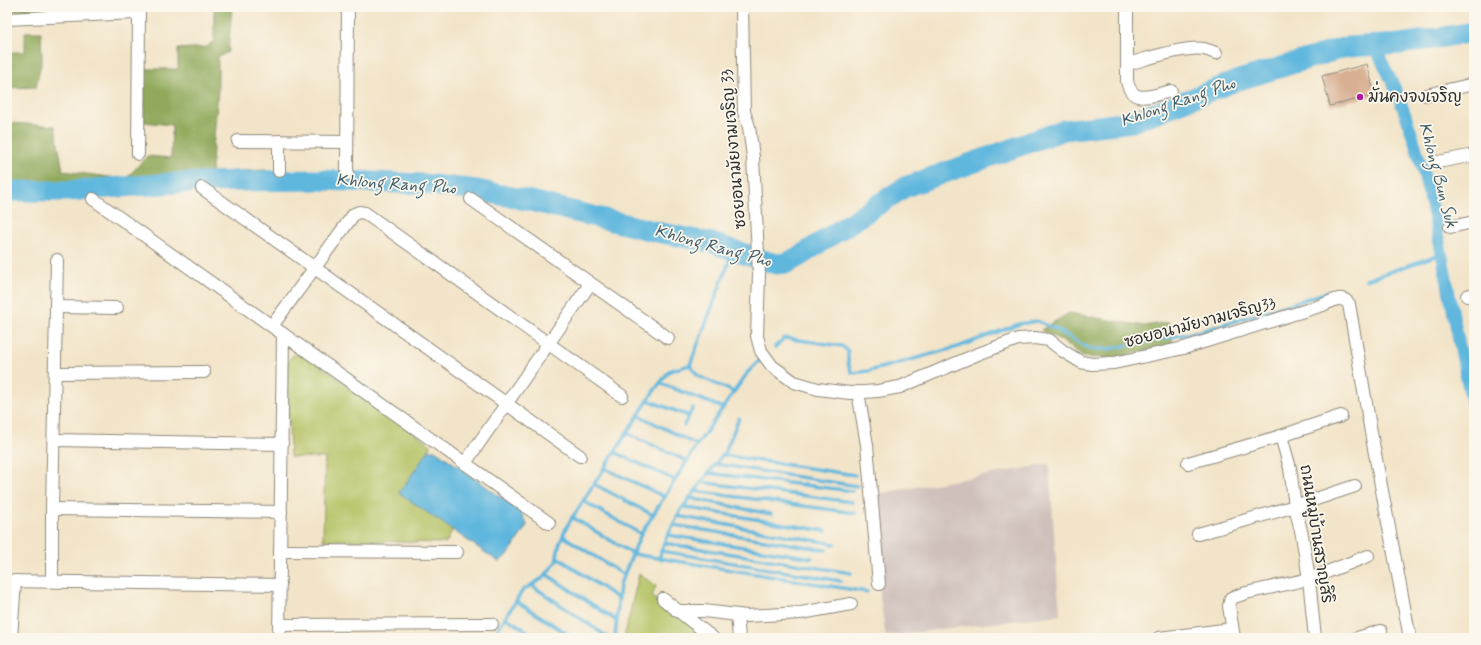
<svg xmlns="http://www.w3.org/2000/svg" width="1481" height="645" font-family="Mynerve,'Playpen Sans Thai',sans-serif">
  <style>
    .industrial { fill: #cfc0bb }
    .green { fill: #b5c366; stroke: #707748 }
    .forest { fill: #90a95b; stroke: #5e6a43 }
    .water { fill: #61b7de; stroke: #467184 }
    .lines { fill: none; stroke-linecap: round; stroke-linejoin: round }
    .stream { stroke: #61b7de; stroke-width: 3.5 }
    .canal { stroke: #61b7de; stroke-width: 12 }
    .river { stroke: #61b7de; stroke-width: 21 }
    .building { fill: #d8af92 }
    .minor-casing { stroke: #8e887a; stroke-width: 14 }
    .minor { stroke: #fff; stroke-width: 12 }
    .poi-dot { fill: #b5179e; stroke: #fbf7ec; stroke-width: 1.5 }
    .labels { text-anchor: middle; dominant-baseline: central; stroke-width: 3.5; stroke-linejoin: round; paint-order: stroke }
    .poi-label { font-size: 16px; fill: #2b2b2b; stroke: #fbf7ec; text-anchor: start }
    .street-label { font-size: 16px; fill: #2b2b2b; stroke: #fbf7ec }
    .water-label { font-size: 17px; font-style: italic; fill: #3e5c6a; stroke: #fbf7ec }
  </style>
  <rect width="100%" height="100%" fill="#fbf7ec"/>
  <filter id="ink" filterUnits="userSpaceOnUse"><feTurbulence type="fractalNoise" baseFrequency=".025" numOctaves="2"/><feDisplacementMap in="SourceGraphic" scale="8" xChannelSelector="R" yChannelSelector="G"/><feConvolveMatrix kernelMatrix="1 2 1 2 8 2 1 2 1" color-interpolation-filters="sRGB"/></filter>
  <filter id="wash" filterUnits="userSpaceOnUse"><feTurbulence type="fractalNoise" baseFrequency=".012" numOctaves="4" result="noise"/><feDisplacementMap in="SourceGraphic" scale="16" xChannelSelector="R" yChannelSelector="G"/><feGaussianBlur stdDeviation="0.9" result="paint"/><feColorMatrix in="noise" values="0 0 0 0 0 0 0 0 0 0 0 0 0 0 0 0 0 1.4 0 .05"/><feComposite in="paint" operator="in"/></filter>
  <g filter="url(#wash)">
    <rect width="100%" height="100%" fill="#f2e4c8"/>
    <path class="industrial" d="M1049,464L1060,615L886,636L880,597L876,494Z"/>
    <g class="green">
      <path d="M293,355H305L431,445L429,450L399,493L453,529L446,543L323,540L325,458L290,457L287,363Z"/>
      <path d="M639,574L656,586L652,596L656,600L707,638H624Z"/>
    </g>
    <g class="forest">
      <path d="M7,7H44V13L7,14Z"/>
      <path d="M214,7H232L228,52L218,57V90L212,161V172L265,170L287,177L192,178L97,184L7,188V52H25V32H41L42,59L36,87L8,88L10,123L55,126L63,171L126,179L147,156L171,158L172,125L144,122V69H178V49L207,47L214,40Z"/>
      <path d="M1069,313L1144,326L1169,322L1173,345L1111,358L1083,357L1066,343L1041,330Z"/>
    </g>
    <path class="water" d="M429,450H435L520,511L527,525L510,552L499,562L399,493Z"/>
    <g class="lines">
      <g class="stream">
        <path d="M1366,280L1441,254"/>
        <path d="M775,347L784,338L842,346L848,351V363L852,373L869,371L958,347L1019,324L1037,321L1054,328L1090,349H1109L1202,331L1332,291"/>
        <path d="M690,365L698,376L734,392"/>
        <path d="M660,383L723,408"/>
        <path d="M647,400L689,416"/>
        <path d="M638,415L697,445"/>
        <path d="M684,425L693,408"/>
        <path d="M626,433L687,461"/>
        <path d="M614,452L675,480"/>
        <path d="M722,455L855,475"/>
        <path d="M716,464L857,486"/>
        <path d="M604,468L665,497"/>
        <path d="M708,473L852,491"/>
        <path d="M701,482L852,502"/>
        <path d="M594,484L653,515"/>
        <path d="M695,491L855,513"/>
        <path d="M689,498L771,514"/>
        <path d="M583,501L641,534"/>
        <path d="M683,507L826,531"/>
        <path d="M677,516L835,544"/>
        <path d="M572,517L633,554L867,592"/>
        <path d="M673,525L826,550"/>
        <path d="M668,535L812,558"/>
        <path d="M563,536L624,575"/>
        <path d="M664,543L851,573"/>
        <path d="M661,551L841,581"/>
        <path d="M557,557L619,599"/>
        <path d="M659,558L666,538L681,510L726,450L739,418"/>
        <path d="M546,574L617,621"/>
        <path d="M531,585L609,638"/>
        <path d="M516,601L574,638"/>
        <path d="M506,618L539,638"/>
        <path d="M498,630L510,638"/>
        <path d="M492,638L523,590L543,578L556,562L559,545L567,526L654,391L669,371L690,365L734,249"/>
        <path d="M615,638L620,584L641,534L699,442L748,372L760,360"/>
      </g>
      <path class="canal" d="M1374,46C1382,62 1391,78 1398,95C1438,195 1448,307 1474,411"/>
      <path class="river" d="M7,191H69L175,183L241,181L322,180L424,184L477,190L531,201L657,232L712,243L759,259L776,264L787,263L800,256L905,187L1064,130L1132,122L1236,81L1346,47L1401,44L1474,32"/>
    </g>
    <g id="blocks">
      <path class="building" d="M1367,64L1375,95L1330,106L1322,76Z"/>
    </g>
  </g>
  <g filter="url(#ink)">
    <use href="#blocks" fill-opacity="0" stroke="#8e887a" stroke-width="1"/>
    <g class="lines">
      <defs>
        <g id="minor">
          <path d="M742,7L744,112L749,127L753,157L759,274L757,336L761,351L772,366L794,382L818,389L850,393L878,391L900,387L978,354L1018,339L1035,338L1049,340L1063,351L1081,362L1092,364L1114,363L1184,348L1323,305C1332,301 1342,294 1349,304L1372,438L1410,638"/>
          <path d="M1127,7V81C1132,106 1153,95 1171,91"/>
          <path d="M7,19L135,13L139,9L140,7"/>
          <path d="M1127,64C1147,59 1185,46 1204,49C1208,50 1213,52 1216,53"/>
          <path d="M1426,95L1474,84"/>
          <path d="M238,141L347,142"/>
          <path d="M138,154L139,9"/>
          <path d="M1438,162L1474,155"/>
          <path d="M279,171V141"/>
          <path d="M347,174L348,7"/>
          <path d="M202,188L580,456"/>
          <path d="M93,199L549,523"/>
          <path d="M471,199L668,338"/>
          <path d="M1450,227L1474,222"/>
          <path d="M1467,296L1474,294"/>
          <path d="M56,307L117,308"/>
          <path d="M272,326L354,214L359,212L365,213L622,396"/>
          <path d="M55,373L204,372"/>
          <path d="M858,392L867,445L879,584"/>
          <path d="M1281,436L1290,468L1295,506L1302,535L1309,579L1315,638"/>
          <path d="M54,440L282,444"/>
          <path d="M465,463L590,284"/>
          <path d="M1188,463L1281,436L1341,416"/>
          <path d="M52,509L281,512"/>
          <path d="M1198,534L1295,506L1355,486"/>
          <path d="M280,551L457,552"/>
          <path d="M7,581L280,585"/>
          <path d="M52,581V509L57,260"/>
          <path d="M663,599L713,638"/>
          <path d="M677,611H703L747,616L801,613L851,604"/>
          <path d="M737,615L739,638"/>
          <path d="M279,625L492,624"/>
          <path d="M11,638L15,581"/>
          <path d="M279,638L283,334"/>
          <path d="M1159,638L1232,629"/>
          <path d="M1234,638L1229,606L1231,598L1246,593L1309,579L1368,556"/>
          <path d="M1357,638L1381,631"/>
        </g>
      </defs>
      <use href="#minor" class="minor-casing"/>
      <use href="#minor" class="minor"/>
    </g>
  </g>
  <circle class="poi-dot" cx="1360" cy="97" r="4"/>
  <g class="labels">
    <g class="poi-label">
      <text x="1368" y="97">มั่นคงจงเจริญ</text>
    </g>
    <g class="street-label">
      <text transform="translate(734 149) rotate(-95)">ซอยอนามัยงามเจริญ 33</text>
      <text transform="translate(1200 323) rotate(-15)">ซอยอนามัยงามเจริญ33</text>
      <text transform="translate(1316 534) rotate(81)">ถนนหมู่บ้านสราญสิริ</text>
    </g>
    <g class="water-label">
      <text transform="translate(1178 102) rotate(-19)">Khlong Rang Pho</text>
      <text transform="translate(1438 175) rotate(75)">Khlong Bun Suk</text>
      <text transform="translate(396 184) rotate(4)">Khlong Rang Pho</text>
      <text transform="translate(713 246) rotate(15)">Khlong Rang Pho</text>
    </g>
  </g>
  <rect width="1481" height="645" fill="none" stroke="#fbf7ec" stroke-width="24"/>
</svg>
